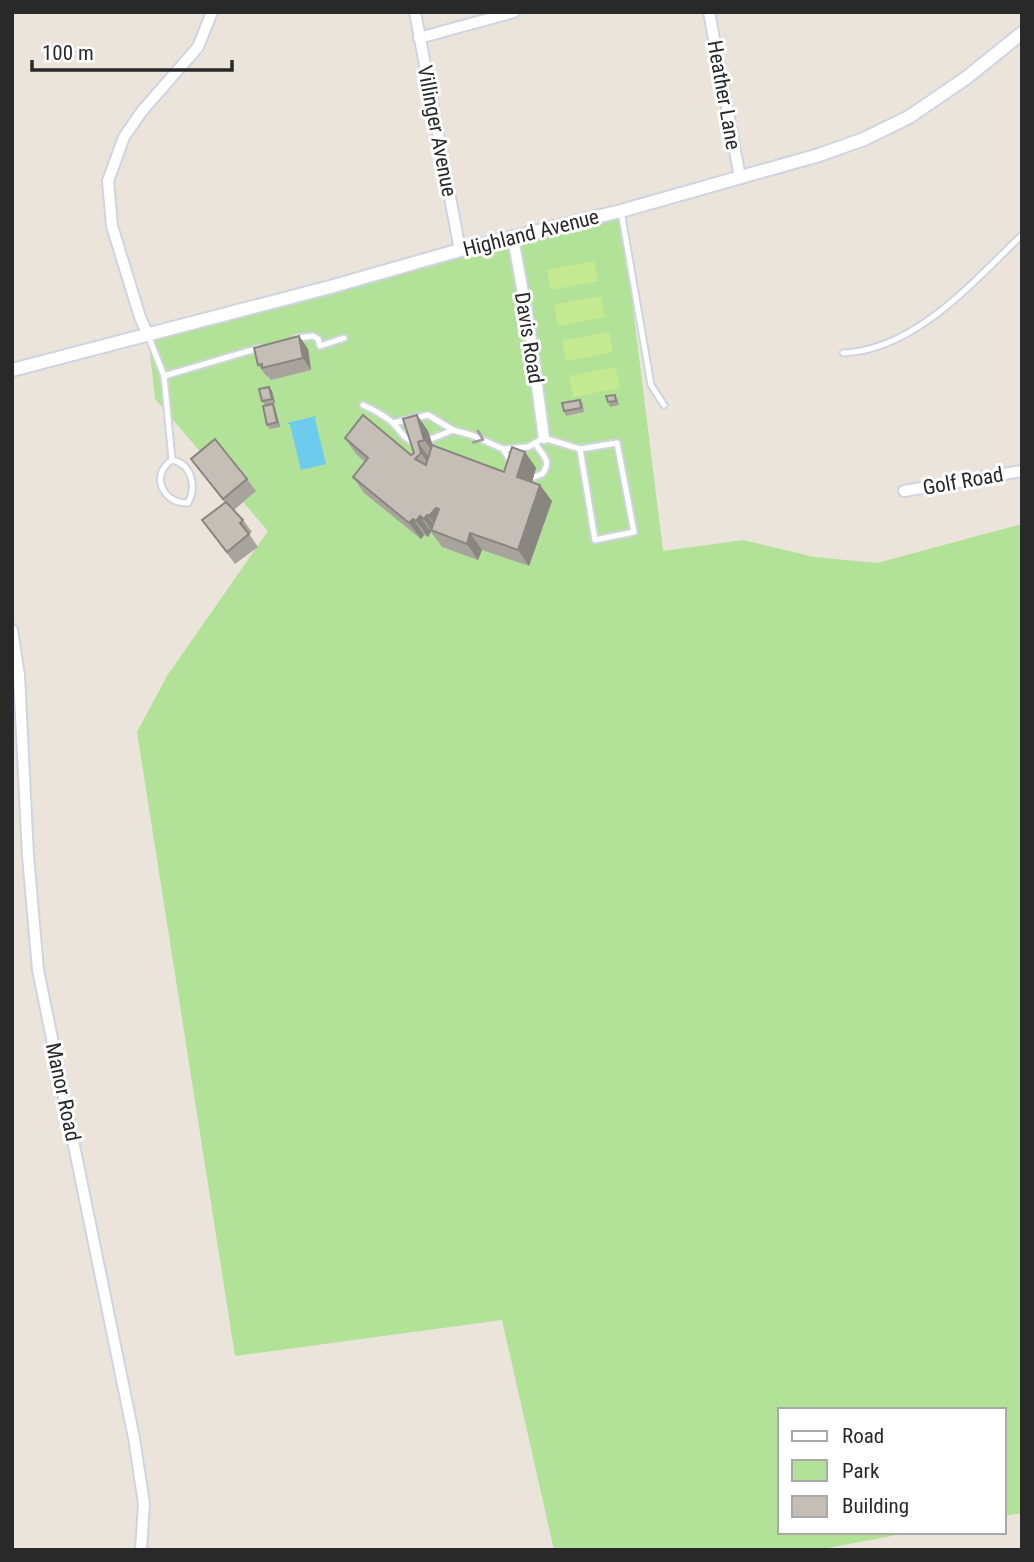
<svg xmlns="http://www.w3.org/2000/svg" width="1034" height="1562" font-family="'Roboto Condensed',sans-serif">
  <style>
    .green { fill: #b1e297 }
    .pitch { fill: #c5ea92 }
    .water { fill: #6dccee }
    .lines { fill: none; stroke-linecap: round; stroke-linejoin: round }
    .service-casing { stroke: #d0d4e2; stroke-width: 9 }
    .minor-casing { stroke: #d0d4e2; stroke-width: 14 }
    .tertiary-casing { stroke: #d0d4e2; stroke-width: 16 }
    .service { stroke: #fff; stroke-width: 5 }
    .minor { stroke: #fff; stroke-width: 10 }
    .tertiary { stroke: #fff; stroke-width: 12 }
    .wall { fill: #a9a39d }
    .shaded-wall { fill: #89857f }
    .building { fill: #c4beb6; stroke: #89857f; stroke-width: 2 }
    .oneway { stroke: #9f9f9f }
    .labels { text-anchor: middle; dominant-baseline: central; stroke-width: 6; stroke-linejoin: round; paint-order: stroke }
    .street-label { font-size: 21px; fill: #292929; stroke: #fff }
  </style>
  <rect width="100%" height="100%" fill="#ebe4db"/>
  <path class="green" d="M621,211L663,551L743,540L814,557L877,563L1022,524V1513L1004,1516V1410H780V1532H913L817,1550H554L502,1320L235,1356L137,732L167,676L268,531L155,399L148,335Z"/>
  <g class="pitch">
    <path d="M594,261L598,281L551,290L547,270Z"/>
    <path d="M601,296L605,317L558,326L554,305Z"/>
    <path d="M609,332L613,352L566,361L562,341Z"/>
    <path d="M616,367L620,388L573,397L569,376Z"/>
  </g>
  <path class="water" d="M316,416L315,419L326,464L301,470L290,425L287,423Z"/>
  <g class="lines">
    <defs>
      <g id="service">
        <path d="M621,211L651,385L664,405"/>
        <path d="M148,335L164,376L259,348"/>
        <path d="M296,338L313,336L318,339L320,346L344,338"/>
        <path d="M843,353C915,350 973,282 1022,235"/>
        <path d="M164,376L172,460"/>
        <path d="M363,405C374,410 385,416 394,424C401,432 405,440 416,443"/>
        <path d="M393,423L428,415L453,430L474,436L503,449L512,464"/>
        <path d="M431,439L453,430"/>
        <path d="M503,449L528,447L544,438L580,449L617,443L634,532L595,540L580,449"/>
        <path d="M172,460C192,464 197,487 188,503C162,504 150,474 172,460Z"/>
        <path d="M534,477L542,474C553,461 542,455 535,443"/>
      </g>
      <g id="minor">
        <path d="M415,12L460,250"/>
        <path d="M709,12L740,177"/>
        <path d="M419,38L514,12"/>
        <path d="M513,238L529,326L544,438"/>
        <path d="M148,335L140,317L112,226L108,181L124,137L142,111L198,47L212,12"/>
        <path d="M904,491L1022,471"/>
        <path d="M12,630L19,675L28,856L38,970L134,1438L144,1504L141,1550"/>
      </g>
      <path id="tertiary" d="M12,370L330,287L460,250L621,211L819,155L864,139L909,117L966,78L1022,33"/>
    </defs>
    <use href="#service" class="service-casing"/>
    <use href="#minor" class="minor-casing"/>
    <use href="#tertiary" class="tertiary-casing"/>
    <use href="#service" class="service"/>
    <use href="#minor" class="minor"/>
    <use href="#tertiary" class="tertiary"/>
  </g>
  <g class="wall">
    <path d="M299,336L308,349L311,370L271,380L268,376L267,377L258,365Z"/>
    <path d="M272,391L275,403L265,405L262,401Z"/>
    <path d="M618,399L619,405L610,407L608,402Z"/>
    <path d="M580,400L583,404L584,412L566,416L564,411Z"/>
    <path d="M273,404L275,408L280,427L270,429L267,425Z"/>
    <path d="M417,415L428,431L433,446L504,472L525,452L536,468L532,482L552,501L529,566L482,550L478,560L442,547L431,532L428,537L424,535L421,539L364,493L353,477L365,462L356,454L345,438L411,455L414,453Z"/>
    <path d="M191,459L247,479L256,491L234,510L243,520L252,532L249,534L258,547L235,564L202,520L225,503Z"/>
  </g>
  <g class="shaded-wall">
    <path d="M299,336L308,349L311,370L303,358Z"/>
    <path d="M269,387L272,391L275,403L272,399Z"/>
    <path d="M273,404L275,408L280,427L277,422Z"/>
    <path d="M417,415L428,431L436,456L424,440Z"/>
    <path d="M418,442L429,458L432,469L421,453Z"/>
    <path d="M525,452L536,468L529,493L517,477Z"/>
    <path d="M540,485L552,501L529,566L518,550Z"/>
    <path d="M436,508L447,524L440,533L429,516Z"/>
    <path d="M427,515L438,531H432L424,519Z"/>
    <path d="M420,516L431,532L428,537L416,521Z"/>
    <path d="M413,519L424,535L421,539L409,523Z"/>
    <path d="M470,533L482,550L478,560L467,544Z"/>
  </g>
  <g class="building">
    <path d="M299,336L303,358L262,368V364L258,365L254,348Z"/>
    <path d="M269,387L272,399L262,401L259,389Z"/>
    <path d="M615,395L616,401L608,402L606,396Z"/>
    <path d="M580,400L581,408L564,411L562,403Z"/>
    <path d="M273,404L277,422L267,425L263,406Z"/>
    <path d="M363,415L411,455L414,453L403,419L417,415L424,440L418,442L421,453L415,459L426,465L432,445L504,472L512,447L525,452L517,477L540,485L518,550L470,533L467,544L431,530L439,509L436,508L429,516L427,515L424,519L420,516L416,521L413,519L409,523L353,477L368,458L345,438Z"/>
    <path d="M215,439L247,479L223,499L191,459Z"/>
    <path d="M226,502L243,520L240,523L249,534L227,552L202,520Z"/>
  </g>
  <defs><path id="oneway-chevron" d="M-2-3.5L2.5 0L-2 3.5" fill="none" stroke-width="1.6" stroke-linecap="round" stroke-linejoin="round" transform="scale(1.75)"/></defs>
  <use class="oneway" href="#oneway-chevron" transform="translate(479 438) rotate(22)"/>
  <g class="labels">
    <g class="street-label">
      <text transform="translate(724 95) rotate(80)">Heather Lane</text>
      <text transform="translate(437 131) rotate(79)">Villinger Avenue</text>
      <text transform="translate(531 233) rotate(-14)">Highland Avenue</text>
      <text transform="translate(529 338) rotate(81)">Davis Road</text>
      <text transform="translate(963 481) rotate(-10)">Golf Road</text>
      <text transform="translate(63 1092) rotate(78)">Manor Road</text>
    </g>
  </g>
  <rect width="1034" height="1562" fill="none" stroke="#292929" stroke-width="28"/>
  <rect x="778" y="1408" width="228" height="126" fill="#ffffff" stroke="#a9a9a9" stroke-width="2"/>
  <rect x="792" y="1431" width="35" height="10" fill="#ffffff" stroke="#a9a9a9" stroke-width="2"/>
  <text x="842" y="1443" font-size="21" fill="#292929">Road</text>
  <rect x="792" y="1460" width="35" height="21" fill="#b1e297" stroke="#a9a9a9" stroke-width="2"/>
  <text x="842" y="1478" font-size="21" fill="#292929">Park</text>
  <rect x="792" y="1496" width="35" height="21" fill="#c4beb6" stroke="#a9a9a9" stroke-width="2"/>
  <text x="842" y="1513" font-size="21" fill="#292929">Building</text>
  <path d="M32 60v10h200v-10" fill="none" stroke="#292929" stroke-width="3.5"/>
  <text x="42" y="60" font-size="21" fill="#292929" stroke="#ffffff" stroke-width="5" paint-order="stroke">100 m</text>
</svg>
